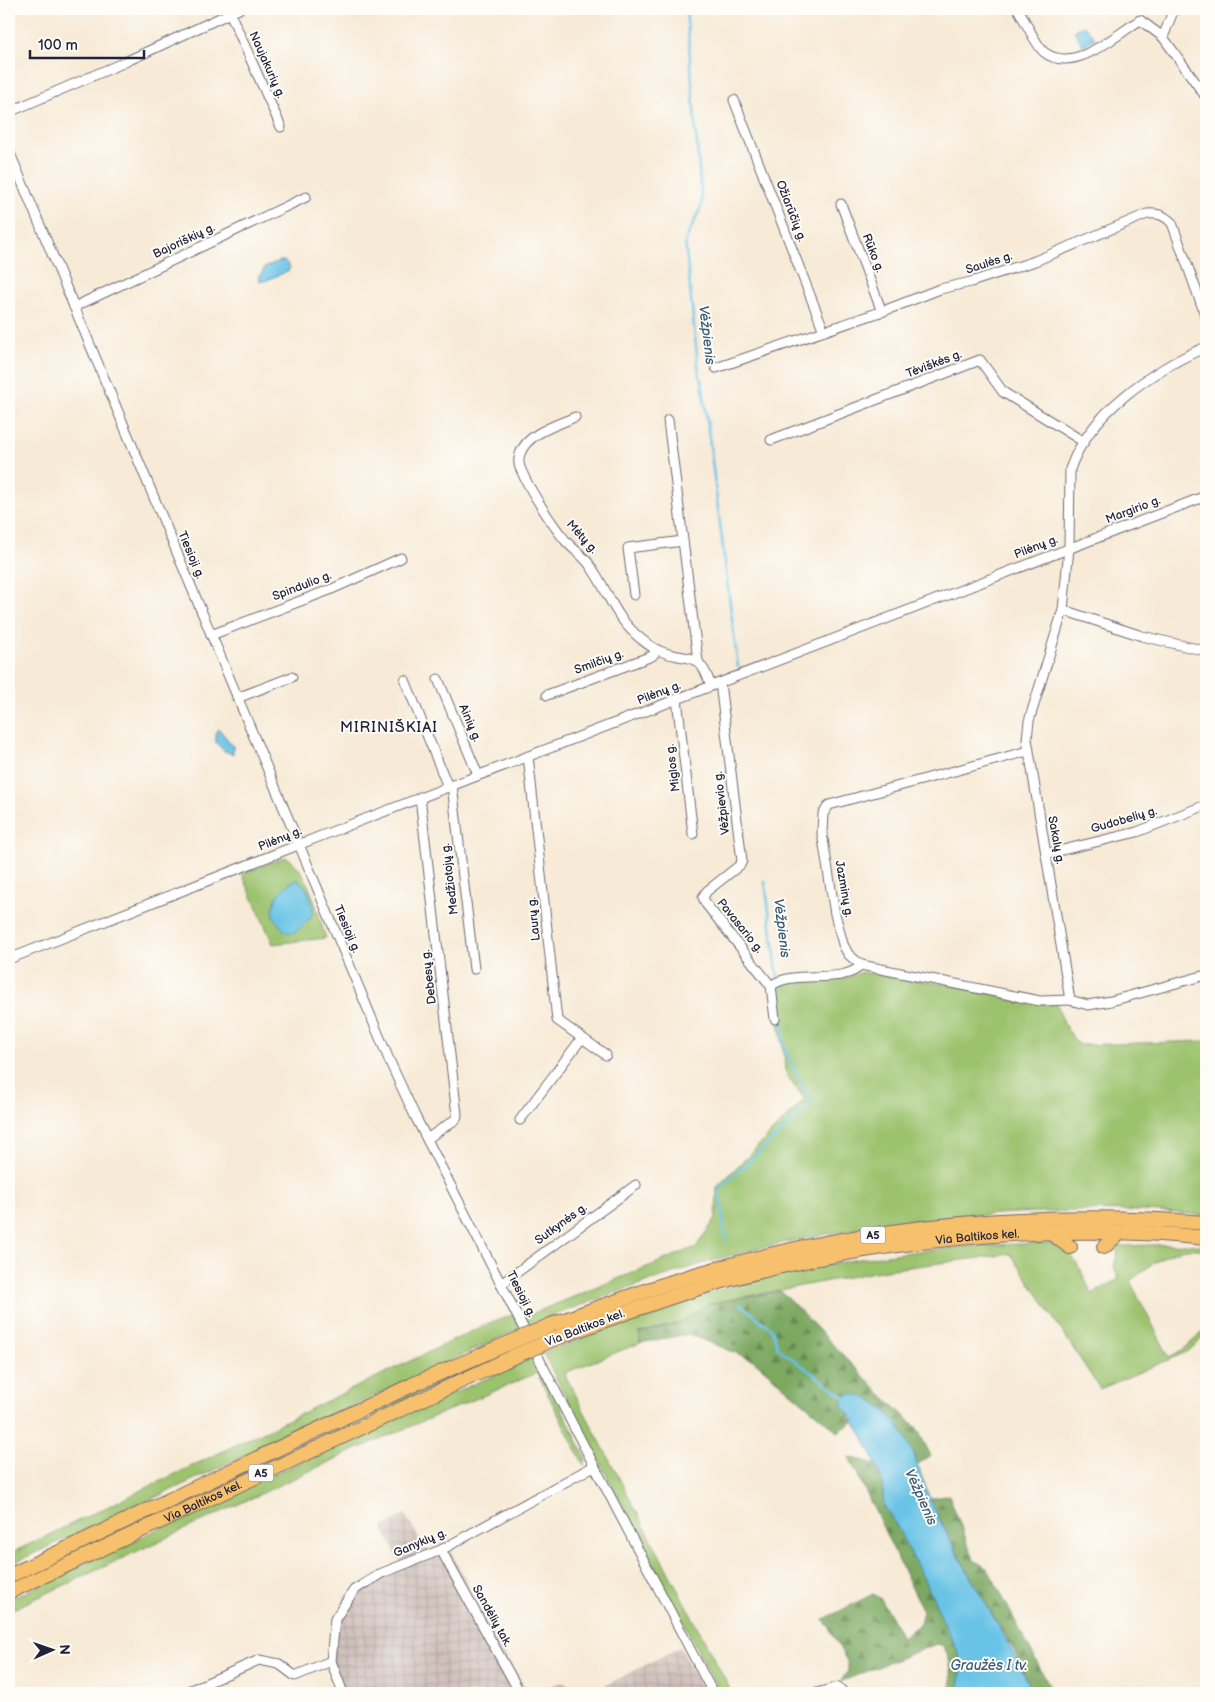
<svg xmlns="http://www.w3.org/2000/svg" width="1215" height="1702" font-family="'Balsamiq Sans',sans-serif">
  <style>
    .industrial { fill: url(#industrial-grid) }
    .grass { fill: #9bc26d; stroke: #5e7254 }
    .forest { fill: url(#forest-firs); stroke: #4f654e }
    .water { fill: #68c3e6; stroke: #457290 }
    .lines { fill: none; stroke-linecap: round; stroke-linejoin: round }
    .stream { stroke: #68c3e6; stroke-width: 2.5 }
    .minor-casing { stroke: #6d6871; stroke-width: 11 }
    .trunk-casing { stroke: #6d6871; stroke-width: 16 }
    .minor { stroke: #fff; stroke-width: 9 }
    .trunk { stroke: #f7c06c; stroke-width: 14 }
    .trunk-bridge-casing { stroke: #6d6871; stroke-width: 16; stroke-linecap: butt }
    .trunk-bridge { stroke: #f7c06c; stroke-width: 14 }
    .labels { text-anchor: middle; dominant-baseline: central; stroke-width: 4; stroke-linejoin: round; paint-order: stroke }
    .shield { fill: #fdfcf7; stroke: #646373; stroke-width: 1 }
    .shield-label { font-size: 11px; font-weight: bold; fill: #22223b }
    .street-label { font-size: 12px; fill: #22223b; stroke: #fdfcf7 }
    .water-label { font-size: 14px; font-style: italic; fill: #3a5a77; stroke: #fdfcf7 }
    .quarter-label { font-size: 15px; letter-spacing: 1px; fill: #22223b; stroke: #fdfcf7 }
  </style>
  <defs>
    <pattern id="industrial-grid" width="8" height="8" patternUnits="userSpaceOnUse" patternTransform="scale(1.25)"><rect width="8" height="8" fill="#cfc0ba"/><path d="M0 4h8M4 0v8" fill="none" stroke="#b1a5a1"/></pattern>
    <pattern id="forest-firs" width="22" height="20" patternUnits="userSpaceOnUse" patternTransform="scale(1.25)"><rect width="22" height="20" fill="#7ca860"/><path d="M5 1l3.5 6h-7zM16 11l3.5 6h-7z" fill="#658850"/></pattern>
  </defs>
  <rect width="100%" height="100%" fill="#fdfcf7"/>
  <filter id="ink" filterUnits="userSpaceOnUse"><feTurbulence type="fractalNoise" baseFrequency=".02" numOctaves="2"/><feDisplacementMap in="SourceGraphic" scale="10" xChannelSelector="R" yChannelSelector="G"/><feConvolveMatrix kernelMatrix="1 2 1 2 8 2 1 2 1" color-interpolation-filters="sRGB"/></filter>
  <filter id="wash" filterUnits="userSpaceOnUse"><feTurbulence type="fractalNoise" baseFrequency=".0096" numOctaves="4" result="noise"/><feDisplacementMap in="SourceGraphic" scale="20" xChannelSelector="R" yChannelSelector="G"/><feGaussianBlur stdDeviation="1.12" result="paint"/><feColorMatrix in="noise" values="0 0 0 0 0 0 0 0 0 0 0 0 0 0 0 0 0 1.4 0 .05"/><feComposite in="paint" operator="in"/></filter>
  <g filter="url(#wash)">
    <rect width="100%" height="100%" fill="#f7ead6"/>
    <g class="industrial">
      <path d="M405,1514L427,1551L448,1541L453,1556L505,1656L529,1693H339L333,1681L329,1658L345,1596L401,1563L382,1527Z"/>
      <path d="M680,1647L705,1693H591Z"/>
      <path d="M565,1682L576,1693H535L558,1683Z"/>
    </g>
    <g class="grass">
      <path d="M285,857C308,865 318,916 326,938L273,944L242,874Z"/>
      <path d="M862,972L1056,1001L1064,1024L1078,1045L1206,1041V1216C1152,1209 1098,1210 1044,1212C936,1215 826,1229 722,1258C656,1277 592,1301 528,1325L524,1317L696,1247L716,1218L717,1187L805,1099L787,1077L774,987L783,983L850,977Z"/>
      <path d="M1051,1243C1074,1247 1082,1275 1092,1294L1119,1279L1114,1267L1119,1246L1186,1244L1206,1246V1251C1176,1241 1152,1265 1130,1281L1169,1357L1184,1349L1206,1329V1334L1189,1351L1100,1389L1011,1254L885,1270L707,1304L680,1323L639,1333L640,1343L567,1372L565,1375L732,1693H720L543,1353C596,1333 649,1313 703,1295C815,1260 934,1245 1051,1243Z"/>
      <path d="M514,1314L521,1328L9,1565V1554L485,1325Z"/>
      <path d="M502,1351L504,1355L285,1455L9,1586V1581Z"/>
      <path d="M536,1356L586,1458L584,1465L537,1373L357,1449L9,1611V1600L274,1474Z"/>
    </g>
    <g class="forest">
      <path d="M781,1291L880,1393L917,1428L931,1456L916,1465L902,1431L880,1408L848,1415L853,1422L838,1432L753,1360L689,1334L640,1343L639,1333L680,1323L707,1304Z"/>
      <path d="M849,1457L876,1464L882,1481L884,1506L894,1521L935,1599L942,1619L960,1653L961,1672L958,1693H951C952,1676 952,1659 942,1645L936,1644L840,1682L848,1671V1663L824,1619L873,1594L881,1599L902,1637L920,1624L923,1611Z"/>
      <path d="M949,1495L974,1560L988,1569L1053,1693H1033L1015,1652L974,1583L934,1508L930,1499Z"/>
    </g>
    <g class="water">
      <path d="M1084,25L1095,38L1083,46L1074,31Z"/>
      <path d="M280,261H285L290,268L288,271L265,281H260L258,276L263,272L264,268Z"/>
      <path d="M219,729L233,746V754L224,751L216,743V731Z"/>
      <path d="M297,880C305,882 313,900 313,909C313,915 309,919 305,923C293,938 285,934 276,920C267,906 282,884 297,880Z"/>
      <path d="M851,1394C870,1395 892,1415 902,1431C916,1454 923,1484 934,1508C964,1572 1004,1629 1033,1693H958L961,1672L959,1653L942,1619L934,1599L894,1521L884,1506L882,1481L876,1464L863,1436L842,1403L845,1397Z"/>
    </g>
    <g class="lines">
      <g class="stream">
        <path d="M686,9L702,205L685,241L699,375L702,381L738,667"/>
        <path d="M765,881L778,978"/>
        <path d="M726,1241L719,1189L812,1103L785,1051L779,985"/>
        <path d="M740,1304L772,1329L778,1348L847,1399"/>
      </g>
    </g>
  </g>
  <g filter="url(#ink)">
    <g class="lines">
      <defs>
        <g id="minor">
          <path d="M1018,9C1025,20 1035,44 1044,52C1072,75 1115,36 1140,20L1163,37L1206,97"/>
          <path d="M230,13L281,127"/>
          <path d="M1163,37L1174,9"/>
          <path d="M734,100L824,331"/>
          <path d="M9,112L125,62L239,9"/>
          <path d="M9,151L390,1062L415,1116L574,1427L713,1693"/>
          <path d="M841,204L882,312"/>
          <path d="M74,307L306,197"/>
          <path d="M1206,347C1153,370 1090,412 1070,469L1069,548L1063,610L1029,721L1027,739L1070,1000L1088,1005L1111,1001L1206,975"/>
          <path d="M716,368L886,310L940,289L971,282L1035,261L1147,214C1158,213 1164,215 1172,223L1206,317"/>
          <path d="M575,417C557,425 527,433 520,454C518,460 519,467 522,472C529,489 553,526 565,540C572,549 583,555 589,564C609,591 612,615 641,639C646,643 653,649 660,651C690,663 698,648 711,686"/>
          <path d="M668,420L698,661"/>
          <path d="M771,440L980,360L1003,392L1084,442"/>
          <path d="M634,595L628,548L683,541"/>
          <path d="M1063,610L1142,636L1206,651"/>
          <path d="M211,635L332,589L401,558"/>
          <path d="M438,679L478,775"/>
          <path d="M405,680L448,787"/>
          <path d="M720,683L742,861L740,865L707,891L703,897L706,904L771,986L775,1019"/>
          <path d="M547,695L652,656L657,650"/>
          <path d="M237,698L292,677"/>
          <path d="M677,699L693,834"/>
          <path d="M1028,751L829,805L823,814L822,833L835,914L843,944L848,954L861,965L1040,1001L1070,1000"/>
          <path d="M528,756L557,1020L606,1055"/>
          <path d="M452,785L474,969"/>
          <path d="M420,797L457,1115L456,1119L427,1139"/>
          <path d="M1046,854L1137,832L1206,805"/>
          <path d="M9,959L326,834L1206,496"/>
          <path d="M771,986C793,968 844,986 861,965"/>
          <path d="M520,1120L582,1038"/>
          <path d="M501,1284L636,1185"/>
          <path d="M441,1550L520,1693"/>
          <path d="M184,1693L259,1660L279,1664L295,1676L331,1661"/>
          <path d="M343,1693L331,1661L335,1619L354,1590L382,1573L441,1550L594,1466"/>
          <path d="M817,1693L838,1687L844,1693"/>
        </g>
        <g id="trunk">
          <path d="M1051,1233L1070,1247"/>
          <path d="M1104,1247L1119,1233"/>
          <path d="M551,1325C606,1305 660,1284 716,1269C874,1224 1042,1210 1206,1223"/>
          <path id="s1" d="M559,1337C611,1318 663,1298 716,1283C863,1240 1054,1221 1206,1238"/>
          <path d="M9,1576L412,1385L509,1343"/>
          <path id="s2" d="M9,1592L515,1356"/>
        </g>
      </defs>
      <use href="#minor" class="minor-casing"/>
      <use href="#trunk" class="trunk-casing"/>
      <use href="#minor" class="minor"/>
      <use href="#trunk" class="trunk"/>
      <defs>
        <g id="trunk-bridge">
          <path d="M509,1343L551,1325"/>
          <path d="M515,1356L559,1337"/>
        </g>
      </defs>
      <use href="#trunk-bridge" class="trunk-bridge-casing"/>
      <use href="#trunk-bridge" class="trunk-bridge"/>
    </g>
  </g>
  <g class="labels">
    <g class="shield">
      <rect x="860.5" y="1226.5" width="25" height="17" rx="4"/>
      <rect x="248.5" y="1464.5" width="25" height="17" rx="4"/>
    </g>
    <g class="shield-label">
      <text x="873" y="1235">A5</text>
      <text x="261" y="1473">A5</text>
    </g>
    <g class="street-label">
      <text transform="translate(267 65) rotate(66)">Naujakurių g.</text>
      <text transform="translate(791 211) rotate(69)">Ožiarūčių g.</text>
      <text transform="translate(184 241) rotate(-25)">Bajoriškių g.</text>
      <text transform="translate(873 253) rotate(69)">Rūko g.</text>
      <text transform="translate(989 263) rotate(-18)">Saulės g.</text>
      <text transform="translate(934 364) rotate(-21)">Tėviškės g.</text>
      <text transform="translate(1133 510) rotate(-21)">Margirio g.</text>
      <text transform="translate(582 537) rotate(48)">Mėtų g.</text>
      <text transform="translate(1036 547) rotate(-21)">Pilėnų g.</text>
      <text transform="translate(191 555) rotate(67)">Tiesioji g.</text>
      <text transform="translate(302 586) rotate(-21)">Spindulio g.</text>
      <text transform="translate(599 662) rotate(-20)">Smilčių g.</text>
      <text transform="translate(659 693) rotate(-21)">Pilėnų g.</text>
      <text transform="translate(470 723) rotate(67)">Ainių g.</text>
      <text transform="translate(673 768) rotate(-97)">Miglos g.</text>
      <text transform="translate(722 803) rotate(-97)">Vėžpievio g.</text>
      <text transform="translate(1124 820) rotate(-16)">Gudobelių g.</text>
      <text transform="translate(280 839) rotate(-22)">Pilėnų g.</text>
      <text transform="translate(1056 840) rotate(80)">Sakalų g.</text>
      <text transform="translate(450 879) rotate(-97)">Medžiotojų g.</text>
      <text transform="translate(844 889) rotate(80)">Jazminų g.</text>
      <text transform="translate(534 919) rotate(-96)">Laurų g.</text>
      <text transform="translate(740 926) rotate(51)">Pavasario g.</text>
      <text transform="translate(347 929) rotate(67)">Tiesioji g.</text>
      <text transform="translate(429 977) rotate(-97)">Debesų g.</text>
      <text transform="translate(561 1224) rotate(-36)">Sutkynės g.</text>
      <text stroke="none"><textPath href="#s1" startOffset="432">Via Baltikos kel.</textPath></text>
      <text transform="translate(521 1294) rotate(63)">Tiesioji g.</text>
      <text transform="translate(585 1328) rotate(-21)">Via Baltikos kel.</text>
      <text stroke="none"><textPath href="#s2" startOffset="214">Via Baltikos kel.</textPath></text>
      <text transform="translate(420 1543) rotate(-23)">Ganyklų g.</text>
      <text transform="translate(492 1616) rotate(61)">Sandėlių tak.</text>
    </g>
    <g class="water-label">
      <text transform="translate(707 335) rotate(83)">Vėžpienis</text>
      <text transform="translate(782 928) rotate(83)">Vėžpienis</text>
      <text transform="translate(921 1497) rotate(66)">Vėžpienis</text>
      <text x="989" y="1665">Graužės I tv.</text>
    </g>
    <g class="quarter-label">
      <text x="389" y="727">MIRINIŠKIAI</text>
    </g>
  </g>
  <rect width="1215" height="1702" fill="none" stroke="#fdfcf7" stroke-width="30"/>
  <g transform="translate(52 1650) rotate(88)" stroke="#fdfcf7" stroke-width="4" paint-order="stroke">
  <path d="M0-4L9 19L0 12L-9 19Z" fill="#22223b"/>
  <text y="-8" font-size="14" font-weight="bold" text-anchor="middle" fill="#22223b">N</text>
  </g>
  <path d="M30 50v8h114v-8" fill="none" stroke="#22223b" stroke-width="2.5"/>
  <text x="38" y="50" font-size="15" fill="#22223b" stroke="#fdfcf7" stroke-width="4" paint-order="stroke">100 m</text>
</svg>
